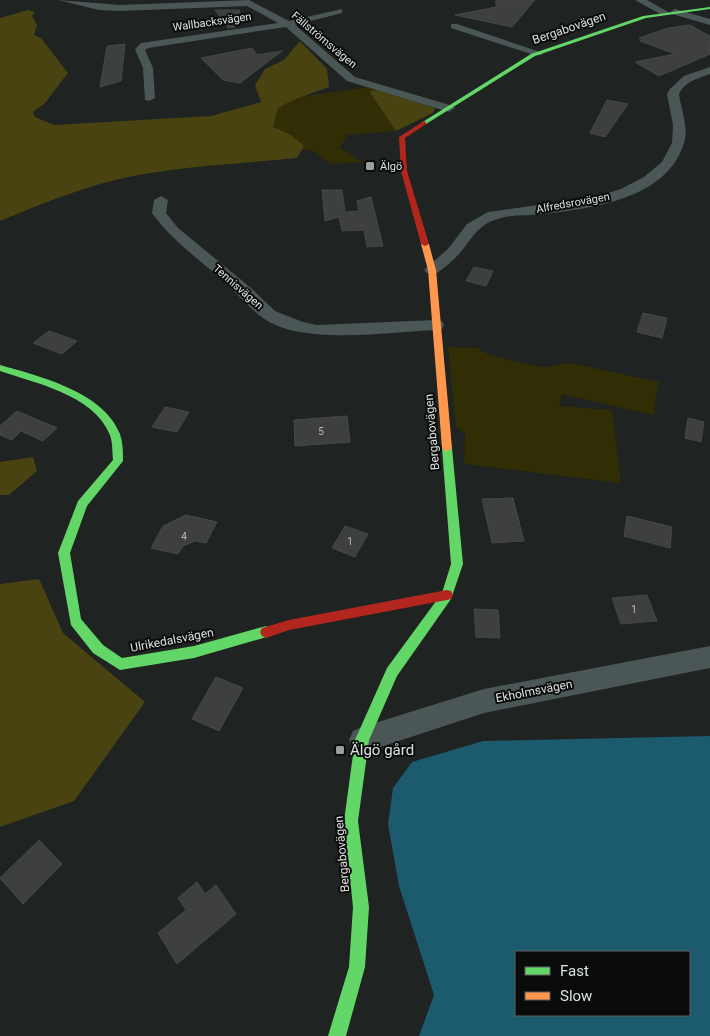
<svg xmlns="http://www.w3.org/2000/svg" width="710" height="1036" font-family="Roboto,sans-serif">
  <style>
    .green { fill: #312d04 }
    .forest { fill: #484311 }
    .water { fill: #1c5a6e; fill-rule: evenodd }
    .building { fill: #3e403f; stroke: #464847 }
    .lines { fill: none; stroke-linecap: round; stroke-linejoin: round }
    .street { fill: #4b5757; fill-rule: evenodd }
    .fast { fill: #63d668; fill-rule: evenodd }
    .slow { fill: #ff974d; fill-rule: evenodd }
    .jam { fill: #b3261e; fill-rule: evenodd }
    .poi-dot { fill: #9a9e9c; stroke: #0a0c0b; stroke-width: 2 }
    .labels { text-anchor: middle; dominant-baseline: central; stroke-width: 4; stroke-linejoin: round; paint-order: stroke }
    .number-label { font-size: 10px; fill: #b5b9b7 }
    .far-street-label { font-size: 11px; fill: #dde1df; stroke: #0a0c0b }
    .far-poi-label { font-size: 11px; fill: #dde1df; stroke: #0a0c0b; text-anchor: start }
    .street-label { font-size: 12px; fill: #dde1df; stroke: #0a0c0b }
    .near-poi-label { font-size: 15px; fill: #dde1df; stroke: #0a0c0b; text-anchor: start }
  </style>
  <rect width="100%" height="100%" fill="#1f2321"/>
  <g class="green">
    <path d="M369,87L377,90L369,91L396,131L347,135L340,148L363,162L332,164L312,151L302,149L304,146L273,127L278,107L299,97Z"/>
    <path d="M448,347L477,348L488,354L529,365L545,367L571,363L659,382L653,415L562,394L559,406L612,410L621,483L464,464L465,433L456,427Z"/>
  </g>
  <g class="forest">
    <path d="M28,10L35,12L32,16L37,25L34,35L41,38L68,73L45,103L33,112L35,117L54,125L211,116L261,102L255,85L265,69L284,60L300,41L327,69L329,87C311,94 295,98 278,108L273,127L291,135L304,146L297,158C238,164 177,166 119,179C78,189 39,205 0,221V18Z"/>
    <path d="M377,90L435,108L433,113L396,131L369,91Z"/>
    <path d="M33,457L37,471L9,495H0V462Z"/>
    <path d="M39,579L63,633L145,702L74,801L0,827V584Z"/>
  </g>
  <path class="water" d="M710,736V1036H419L434,995L399,886L388,824L393,788L412,762L483,741ZM516,952H689V1015H516Z"/>
  <g class="building">
    <path d="M496,0H535L512,27L455,15L496,7Z"/>
    <path d="M215,10H240L235,27L228,28Z"/>
    <path d="M690,25L710,36V54L659,76L635,62L675,54L640,41L644,40L639,38L668,28Z"/>
    <path d="M125,44L121,81L100,87L107,46Z"/>
    <path d="M252,48L257,55L282,51L240,83L223,80L201,58Z"/>
    <path d="M607,100L628,104L605,137L590,133Z"/>
    <path d="M322,190H342L345,212L359,211L357,201L371,197L383,246L367,247L364,230L342,231L339,217L325,221Z"/>
    <path d="M474,267L493,271L486,286L466,281Z"/>
    <path d="M643,313L667,318L662,338L637,332Z"/>
    <path d="M49,331L77,341L62,354L33,343Z"/>
    <path d="M165,407L189,412L177,432L152,427Z"/>
    <path d="M17,411L57,428L43,441L21,431L12,440L0,435V426Z"/>
    <path d="M347,416L350,442L295,446L294,420Z"/>
    <path d="M688,418L704,422L701,442L685,438Z"/>
    <path d="M513,498L524,541L492,543L482,499Z"/>
    <path d="M186,515L217,522L206,543L195,541L183,546L178,554L151,548L163,526Z"/>
    <path d="M627,516L672,527L670,548L624,536Z"/>
    <path d="M345,526L368,534L355,557L332,548Z"/>
    <path d="M647,595L657,621L621,624L612,598Z"/>
    <path d="M474,609L498,610L500,638L476,637Z"/>
    <path d="M216,677L243,688L219,731L192,719Z"/>
    <path d="M39,840L62,864L23,904L0,878Z"/>
    <path d="M197,882L205,894L216,885L236,914L177,964L158,933L186,910L178,898Z"/>
  </g>
  <g class="lines">
    <g class="street">
      <path d="M58,0L120,5L249,0L289,21L342,9V13L295,25L355,77L453,106L455,108L449,112L347,81L286,27L148,48L145,50L153,68L155,98L149,101L145,100L143,68L135,49L141,43L278,23L247,6L120,11L99,10Z"/>
      <path d="M635,0H647L670,13L662,15Z"/>
      <path d="M675,9L710,19V25L672,14L670,12Z"/>
      <path d="M451,24H457L543,53L542,55H534L451,28Z"/>
      <path d="M710,67V74C698,78 684,82 679,94C681,109 689,128 684,143C667,199 593,208 544,214C528,216 509,214 495,220C478,225 471,240 460,253C453,261 445,267 437,273H427L424,270L427,267L448,249L467,224L488,212L596,197L621,189L644,177L662,162L672,143L673,125L667,94L670,89L684,76Z"/>
      <path d="M161,196L168,200L166,213L178,228L251,288L275,311L303,322L317,325L436,320L442,321L444,325L442,329L436,330C389,332 302,346 263,318C249,308 232,288 218,276C194,256 170,238 152,213L154,200Z"/>
      <path d="M710,646V668L484,713L362,753L353,749L349,740L353,731L362,727L484,689Z"/>
    </g>
    <g class="fast">
      <path d="M710,7V9L646,18L535,56L426,124L421,123L531,54L643,16Z"/>
      <path d="M0,365C39,376 104,392 120,434C123,443 123,452 123,461L87,506L70,553L81,619L103,645L122,658L194,646L266,626L270,628L272,632L270,636L194,658L120,670L93,653L71,625L58,553L78,501L113,460C112,451 113,441 109,433C93,395 35,383 0,371Z"/>
      <path d="M447,444L452,448L463,564L451,599L397,676L369,740L358,821L369,907L365,967L346,1036H328L349,967L353,907L344,821L355,740L387,668L442,593L451,564L442,448Z"/>
    </g>
    <path class="slow" d="M422,242L429,244L436,270L452,448L447,452L442,448L428,270L421,244Z"/>
    <g class="jam">
      <path d="M424,121L426,122V124L405,138L407,171L429,244L425,246L421,244L401,171L399,137Z"/>
      <path d="M447,590L451,591L453,595L451,599L447,600L289,630L266,638L262,636L260,632L262,628L289,620Z"/>
    </g>
  </g>
  <g class="poi-dot">
    <rect x="365" y="161" width="10" height="10" rx="2.5"/>
    <rect x="335" y="745" width="10" height="10" rx="2.5"/>
  </g>
  <g class="labels">
    <g class="number-label">
      <text x="321" y="431">5</text>
      <text x="184" y="536">4</text>
      <text x="350" y="541">1</text>
      <text x="634" y="609">1</text>
    </g>
    <g class="far-street-label">
      <text transform="translate(212 22) rotate(-8)">Wallbacksvägen</text>
      <text transform="translate(324 40) rotate(40)">Fällströmsvägen</text>
      <text transform="translate(573 203) rotate(-10)">Alfredsrovägen</text>
      <text transform="translate(238 287) rotate(41)">Tennisvägen</text>
    </g>
    <g class="far-poi-label">
      <text x="380" y="166">Älgö</text>
    </g>
    <g class="street-label">
      <text transform="translate(569 28) rotate(-19)">Bergabovägen</text>
      <text transform="translate(432 432) rotate(-95)">Bergabovägen</text>
      <text transform="translate(172 640) rotate(-11)">Ulrikedalsvägen</text>
      <text transform="translate(534 691) rotate(-11)">Ekholmsvägen</text>
      <text transform="translate(342 854) rotate(-95)">Bergabovägen</text>
    </g>
    <g class="near-poi-label">
      <text x="350" y="750">Älgö gård</text>
    </g>
  </g>
  <rect x="515" y="951" width="175" height="65" fill="#0a0c0b" stroke="#5e6160"/>
  <rect x="525" y="967" width="25" height="8" fill="#63d668" stroke="#5e6160"/>
  <text x="560" y="976" font-size="15" fill="#dde1df">Fast</text>
  <rect x="525" y="992" width="25" height="8" fill="#ff974d" stroke="#5e6160"/>
  <text x="560" y="1001" font-size="15" fill="#dde1df">Slow</text>
</svg>
